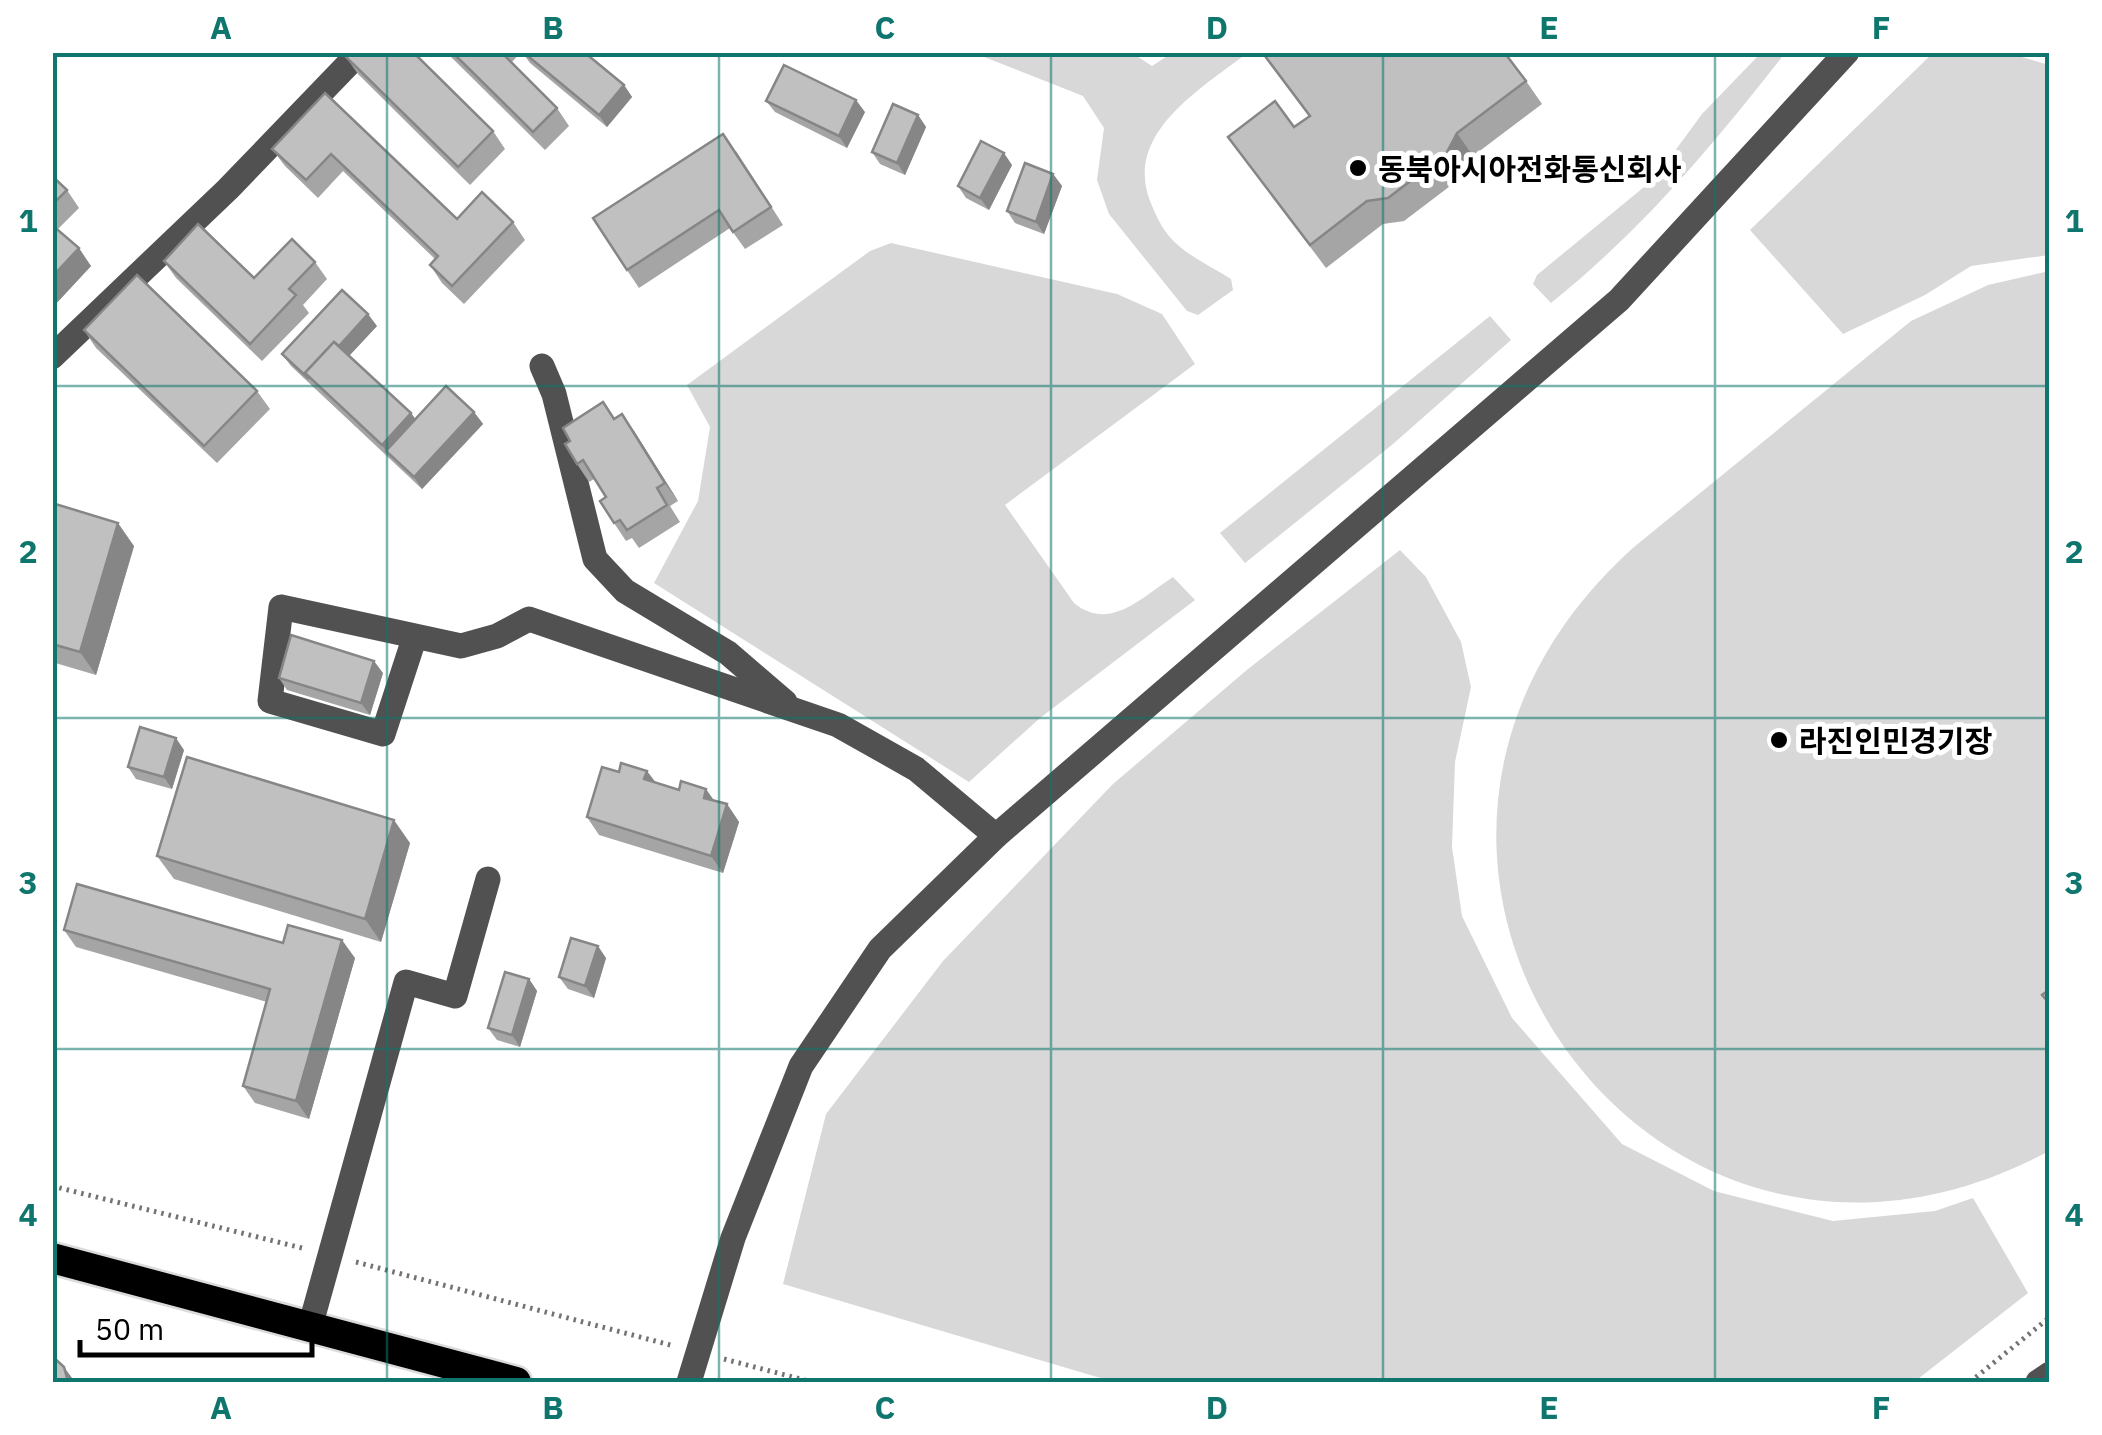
<svg xmlns="http://www.w3.org/2000/svg" width="2102" height="1435" font-family="'IBM Plex Sans','Noto Sans KR',sans-serif">
  <style>
    .green { fill: #d8d8d8 }
    .lines { fill: none; stroke-linecap: round; stroke-linejoin: round }
    .highway-casing { stroke: #dbdbdb; stroke-width: 35 }
    .path { stroke: #737373; stroke-width: 5; stroke-dasharray: 2.5 5; stroke-linecap: butt }
    .minor { stroke: #515151; stroke-width: 25 }
    .highway { stroke: #000; stroke-width: 30 }
    .wall { fill: #a5a5a5 }
    .shaded-wall { fill: #868686 }
    .building { fill: #c0c0c0; stroke: #868686; stroke-width: 2.5 }
    .grid { fill: none; stroke: #0f766e; stroke-width: 2.5; stroke-opacity: 0.55 }
    .poi-dot { fill: #000; stroke: #fff; stroke-width: 4 }
    .labels { text-anchor: middle; dominant-baseline: central; stroke-width: 10; stroke-linejoin: round; paint-order: stroke }
    .poi-label { font-size: 30px; font-weight: bold; fill: #000; stroke: #fff; text-anchor: start }
    .neatline { fill: none; stroke: #0f766e; stroke-width: 4 }
    .grid-label { font-size: 32px; text-anchor: middle; font-weight: bold; fill: #0f766e }
  </style>
  <rect width="100%" height="100%" fill="#fff"/>
  <g class="green">
    <path d="M1934,52L2008,53L2049,65V255L1971,266L1925,295L1843,334L1750,230Z"/>
    <path d="M974,53H1132L1152,66L1172,53H1247C1201,89 1124,133 1150,201C1157,218 1164,234 1179,246C1194,259 1214,268 1231,279L1233,290L1198,315L1187,311L1109,214L1097,180L1104,128L1083,96Z"/>
    <path d="M1754,53H1785C1714,144 1642,230 1551,303L1533,284L1537,275L1655,178L1702,114L1757,57Z"/>
    <path d="M891,243L1117,294L1162,314L1195,364L1005,505L1074,603C1109,632 1141,598 1173,577L1195,600L1040,718L969,782L654,583L698,501L710,427L687,385L870,251Z"/>
    <path d="M2049,271V1151C1649,1367 1291,854 1634,547L1911,321L1988,285Z"/>
    <path d="M1490,316L1511,340L1393,444L1245,563L1220,533Z"/>
    <path d="M1400,550L1426,577L1461,642L1471,687L1455,762L1452,847L1462,916L1512,1018L1622,1144L1714,1191L1833,1221L1935,1211L1973,1198L2028,1293L1914,1382H1114L783,1284L826,1114L943,961L1113,784L1248,669Z"/>
  </g>
  <g class="lines">
    <defs>
      <path id="highway" d="M52,1258L516,1382"/>
    </defs>
    <use href="#highway" class="highway-casing"/>
    <g class="path">
      <path d="M52,1186L302,1248"/>
      <path d="M356,1262L674,1346"/>
      <path d="M724,1359L812,1382"/>
      <path d="M1970,1382L2050,1317"/>
    </g>
    <g class="minor">
      <path d="M52,357L228,189L360,52"/>
      <path d="M542,366L554,394L595,559L625,591L728,653L785,702"/>
      <path d="M415,636L383,734L270,701L281,607L461,646L497,636L529,619L838,725L916,769L996,836"/>
      <path d="M310,1327L406,982L455,996L488,879"/>
      <path d="M689,1382L733,1238L801,1066L880,949L996,836L1619,300L1847,52"/>
      <path d="M2038,1382L2050,1374"/>
    </g>
    <use href="#highway" class="highway"/>
  </g>
  <g class="wall">
    <path d="M446,52H521L511,63L557,108L569,126L545,150Z"/>
    <path d="M522,52L624,85L632,97L607,127L530,63Z"/>
    <path d="M1261,52L1526,81L1542,104L1473,156L1462,177L1404,221L1383,224L1326,268L1228,137L1294,127L1309,116Z"/>
    <path d="M346,57L493,131L505,149L470,185L358,74Z"/>
    <path d="M325,93L457,219L513,222L525,240L464,304L442,283L430,265L435,259L343,171L318,198L285,166L272,149Z"/>
    <path d="M766,101L865,112L847,148L775,112Z"/>
    <path d="M918,115L926,127L905,175L880,164L872,152Z"/>
    <path d="M736,151L783,225L745,249L730,228L639,288L627,270Z"/>
    <path d="M1012,165L989,210L966,198L958,186Z"/>
    <path d="M1053,174L1062,186L1044,234L1015,223L1007,211Z"/>
    <path d="M52,176L67,190L79,208L58,229L91,266L52,308Z"/>
    <path d="M164,261L254,278L315,262L327,279L303,305L309,313L262,361L176,278Z"/>
    <path d="M377,326L349,356L411,413L415,419L474,412L483,424L422,489L291,366L282,354Z"/>
    <path d="M84,330L257,391L270,409L217,463L96,348Z"/>
    <path d="M615,418L634,431L678,501L670,506L680,522L639,548L632,538L626,541L614,523L606,497L594,479L589,482L577,464Z"/>
    <path d="M52,503L134,546L96,675L52,662Z"/>
    <path d="M383,673L370,715L287,690L279,678Z"/>
    <path d="M184,750L172,789L136,779L128,767Z"/>
    <path d="M656,783L727,804L739,822L723,873L599,835L587,817Z"/>
    <path d="M410,843L381,942L174,879L157,856Z"/>
    <path d="M64,930L283,943L355,958L309,1119L255,1103L243,1086L267,1002L76,947Z"/>
    <path d="M606,958L594,998L568,989L559,977Z"/>
    <path d="M529,979L537,991L520,1047L497,1040L488,1028Z"/>
  </g>
  <g class="shaded-wall">
    <path d="M624,85L632,97L607,127L599,115Z"/>
    <path d="M856,100L865,112L847,148L839,136Z"/>
    <path d="M918,115L926,127L905,175L897,163Z"/>
    <path d="M1457,133L1473,156L1462,177L1446,154Z"/>
    <path d="M1004,153L1012,165L989,210L980,198Z"/>
    <path d="M1053,174L1062,186L1044,234L1036,222Z"/>
    <path d="M79,248L91,266L52,308V277Z"/>
    <path d="M368,314L377,326L320,387L310,378Z"/>
    <path d="M474,412L483,424L422,489L414,477Z"/>
    <path d="M411,413L424,431L386,451L382,445Z"/>
    <path d="M622,414L634,431L678,501L665,483Z"/>
    <path d="M118,523L134,546L96,675L80,652Z"/>
    <path d="M374,661L383,673L370,715L361,703Z"/>
    <path d="M176,738L184,750L172,789L164,777Z"/>
    <path d="M647,771L660,788L644,779Z"/>
    <path d="M706,789L718,806L704,798Z"/>
    <path d="M727,804L739,822L723,873L711,856Z"/>
    <path d="M394,820L410,843L381,942L365,919Z"/>
    <path d="M342,940L355,958L309,1119L296,1101Z"/>
    <path d="M598,946L606,958L594,998L585,986Z"/>
    <path d="M529,979L537,991L520,1047L512,1035Z"/>
    <path d="M64,1367L75,1382H68Z"/>
  </g>
  <g class="building">
    <path d="M350,52H413L493,131L458,167L346,57Z"/>
    <path d="M452,52H501L557,108L533,132Z"/>
    <path d="M523,52H584L624,85L599,115Z"/>
    <path d="M1262,52H1504L1526,81L1457,133L1446,154L1388,198L1367,201L1310,245L1228,137L1275,101L1294,127L1310,116Z"/>
    <path d="M784,65L856,100L839,136L766,101Z"/>
    <path d="M325,93L457,219L482,192L513,222L452,286L430,265L438,256L331,154L306,180L272,149Z"/>
    <path d="M893,104L918,115L897,163L872,152Z"/>
    <path d="M723,134L771,207L733,232L719,210L627,270L593,218Z"/>
    <path d="M981,141L1004,153L980,198L958,186Z"/>
    <path d="M1025,163L1053,174L1036,222L1007,211Z"/>
    <path d="M52,176L67,190L52,205Z"/>
    <path d="M198,224L254,278L292,239L315,262L289,289L296,295L250,344L164,261Z"/>
    <path d="M52,225L79,248L52,277Z"/>
    <path d="M137,275L257,391L204,446L84,330Z"/>
    <path d="M342,290L368,314L339,346L334,342L305,373L309,379L282,354Z"/>
    <path d="M334,342L411,413L382,445L305,373Z"/>
    <path d="M446,386L474,412L414,477L386,451Z"/>
    <path d="M603,402L614,419L622,414L665,483L657,488L667,505L627,530L620,520L614,523L600,501L606,497L583,460L577,464L565,444L570,441L563,428Z"/>
    <path d="M52,503L118,523L80,652L52,644Z"/>
    <path d="M291,635L374,661L361,703L279,678Z"/>
    <path d="M140,727L176,738L164,777L128,767Z"/>
    <path d="M187,757L394,820L365,919L157,856Z"/>
    <path d="M621,763L647,771L644,779L679,790L681,781L706,789L704,798L727,804L711,856L587,817L602,767L619,772Z"/>
    <path d="M77,884L283,943L288,925L342,940L296,1101L243,1086L270,989L64,930Z"/>
    <path d="M571,938L598,946L585,986L559,977Z"/>
    <path d="M505,972L529,979L512,1035L488,1028Z"/>
    <path d="M2050,989V1004L2042,995Z"/>
    <path d="M52,1356L64,1367L68,1382H52Z"/>
  </g>
  <path class="grid" d="M387,52V1382M719,52V1382M1051,52V1382M1383,52V1382M1715,52V1382M52,386H2050M52,718H2050M52,1049H2050"/>
  <g class="poi-dot">
    <circle cx="1358" cy="168" r="10"/>
    <circle cx="1779" cy="740" r="10"/>
  </g>
  <g class="labels">
    <g class="poi-label">
      <text x="1378" y="168">동북아시아전화통신회사</text>
      <text x="1799" y="740">라진인민경기장</text>
    </g>
  </g>
  <rect width="2102" height="1435" fill="none" stroke="#ffffff" stroke-width="110"/>
  <path d="M80 1340v15h232v-15" fill="none" stroke="#000000" stroke-width="5"/>
  <text x="95" y="1340" font-size="30" fill="#000000" stroke="#ffffff" stroke-width="8" paint-order="stroke">50 m</text>
  <rect x="55" y="55" width="1992" height="1325" class="neatline"/>
  <g class="grid-label">
    <text x="221" y="39">A</text>
    <text x="553" y="39">B</text>
    <text x="885" y="39">C</text>
    <text x="1217" y="39">D</text>
    <text x="1549" y="39">E</text>
    <text x="1881" y="39">F</text>
    <text x="28" y="232">1</text>
    <text x="2074" y="232">1</text>
    <text x="28" y="563">2</text>
    <text x="2074" y="563">2</text>
    <text x="28" y="894">3</text>
    <text x="2074" y="894">3</text>
    <text x="28" y="1226">4</text>
    <text x="2074" y="1226">4</text>
    <text x="221" y="1419">A</text>
    <text x="553" y="1419">B</text>
    <text x="885" y="1419">C</text>
    <text x="1217" y="1419">D</text>
    <text x="1549" y="1419">E</text>
    <text x="1881" y="1419">F</text>
  </g>
</svg>
